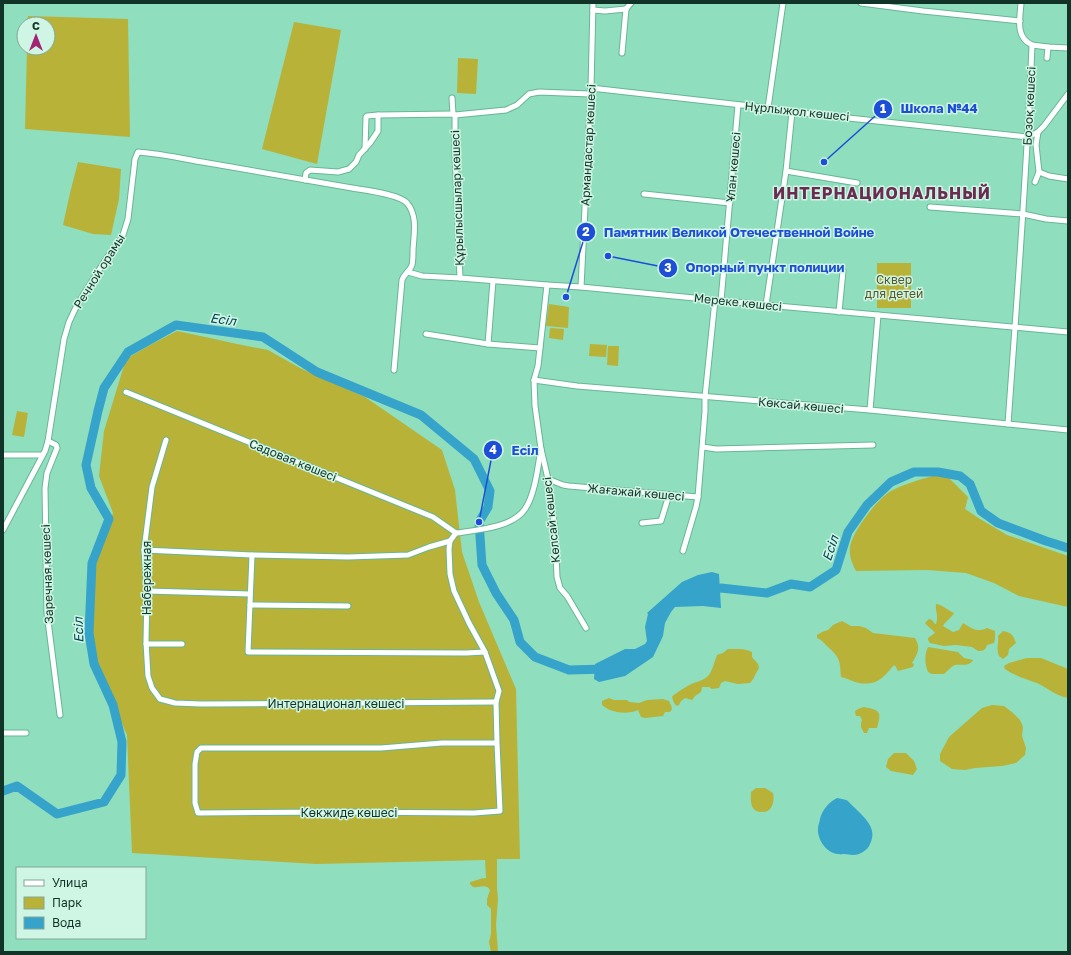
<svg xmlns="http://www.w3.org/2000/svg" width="1071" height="955" font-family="'Golos Text',sans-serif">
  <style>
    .green { fill: #b8b238 }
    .water { fill: #36a3cb }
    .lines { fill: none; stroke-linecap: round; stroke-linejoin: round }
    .river { stroke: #36a3cb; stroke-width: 9 }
    .minor-casing { stroke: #67b697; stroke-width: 7 }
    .minor { stroke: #fff; stroke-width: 5 }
    .labels { text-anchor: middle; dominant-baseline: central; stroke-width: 3; stroke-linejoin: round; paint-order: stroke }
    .street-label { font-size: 12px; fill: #123327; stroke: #cff5e4 }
    .park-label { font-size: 12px; fill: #595728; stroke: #cff5e4 }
    .water-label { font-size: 13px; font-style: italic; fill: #034459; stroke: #cff5e4 }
    .district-label { font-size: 16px; font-weight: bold; letter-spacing: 1px; fill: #6a2c50; stroke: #cff5e4 }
    .leader { fill: none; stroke: #1d4ed8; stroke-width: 1.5 }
    .callout-dot { fill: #1d4ed8; stroke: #cff5e4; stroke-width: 1.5 }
    .mark-label { font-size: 12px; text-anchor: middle; font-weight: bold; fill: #fff }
    .callout-label { font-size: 13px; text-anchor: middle; font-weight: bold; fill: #1d4ed8; stroke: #cff5e4; stroke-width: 3; stroke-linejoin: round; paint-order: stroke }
  </style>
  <rect width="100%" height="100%" fill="#8fdebe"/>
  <g class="green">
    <path d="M28,16L128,19L130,137L25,129L27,48H48V24H27Z"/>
    <path d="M294,22L341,30L317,164L262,149Z"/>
    <path d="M458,58L478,59L476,94L457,93Z"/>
    <path d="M78,162L121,169L119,199L111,235L93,234L63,225L70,193Z"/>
    <rect x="877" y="263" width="34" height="45"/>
    <path d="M549,304L569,307L568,328L546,326Z"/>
    <path d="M550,328L564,329L563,340L549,338Z"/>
    <path d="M177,331L210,338L237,344L268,350L300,368L365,397L442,450L455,490L462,552L479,602L516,689L520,859H497V888L498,899L496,925L498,952H491L489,942L491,934V909L487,905V899L490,890C486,883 479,888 473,887L470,884V882C476,881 480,878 486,878L485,860L316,864L132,853L127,735L88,648L93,564L113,513L99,476L104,431L126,359L150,345Z"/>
    <path d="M590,344L607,345L606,357L589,356Z"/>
    <path d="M608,346H619L618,366L607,365Z"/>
    <path d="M17,411L28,413L24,437L12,435Z"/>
    <path d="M944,473L968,497L965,509L980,519L1007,535L1068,556V607L1019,596L994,583L966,573L927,570L856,571C852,563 849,556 850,547C852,532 878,498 891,491C909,482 925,478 944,473Z"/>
    <path d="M936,604C941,604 949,611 954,613L952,616L944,624L943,626L953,632L959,630L963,623C971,628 977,633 987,628L995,631V639L994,643L987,645C986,650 983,651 978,651L972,647L956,645L944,646L930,643L928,640V638L935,633C932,629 928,627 925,623L929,619L932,620L935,624H936C939,616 935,611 936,604Z"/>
    <path d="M842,621L851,626H859L866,628L873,633L915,638C921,648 918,653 912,663L914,664L913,667L898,671L896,667L894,665C884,677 877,686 859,683C853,682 847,678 841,677C840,660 840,658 827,646C824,643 822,640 817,638V635L822,632L828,630L833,625Z"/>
    <path d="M1003,631C1012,633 1013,635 1016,643L1009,649L1008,655L1003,659L999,656C996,648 999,644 998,636Z"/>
    <path d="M928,647L958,652L964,658L973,660C969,667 961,664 955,665C950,667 948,671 944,674H932L928,672C925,664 924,655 928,647Z"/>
    <path d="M728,649C736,649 745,648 752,652V657L758,664L759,668L755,675L754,678L750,683L738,684L725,681L721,683L719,688L712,689L709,687H702L701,692L695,696L692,700L685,698L681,701L679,705L677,706L674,703L672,697C674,694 690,684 694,683C699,681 704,680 708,676C712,672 715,660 717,655L723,653Z"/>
    <path d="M1027,658H1041L1068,669V698C1056,696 1048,688 1037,683C1026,679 1015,676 1005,669L1004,666L1009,663Z"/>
    <path d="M609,698L614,700H627L629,702L639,703L647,700L663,699L669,701L671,705L672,709L670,712H665L663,716L645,718L641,717L638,710C627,715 611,713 602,705V701Z"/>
    <path d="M992,705L1004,706L1013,713L1020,720L1023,727L1022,736L1026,748L1025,755L1016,763L1002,766L975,768L965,770L952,769L940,761V754L949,737L982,708Z"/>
    <path d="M863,707C880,710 882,711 877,728H869L867,733H864L861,727V723L862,720L860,716H856L855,712L856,710Z"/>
    <path d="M894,753H906L914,761L917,769L913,775L891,771L886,767L888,759Z"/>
    <path d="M756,788H765L773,793C775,801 772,813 762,812C758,812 755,811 753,808C750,803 751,796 751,792Z"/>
  </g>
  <g class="water">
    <path d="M712,572L719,574L721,608L703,606L675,607L671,612L665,623L663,636L653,657L625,676L599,682L594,679L595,664L625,649H635L645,644L647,641L645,627L648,614L647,613L682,582L698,575Z"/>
    <path d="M837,798C840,799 844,799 846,800C849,801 852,806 855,808C865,818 878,829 870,844C868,850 860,855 853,855C850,855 847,854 844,854C839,854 844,855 838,854C826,853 817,839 818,828C818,825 820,821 820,819C822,810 829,802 837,798Z"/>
  </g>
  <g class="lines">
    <g class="river">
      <path d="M709,591L721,588L767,593L791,584L810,587L836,570L848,532L867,505L891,482L914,472H938L960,476L970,484L981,511L998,523L1046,541L1068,548"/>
      <path d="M3,791L17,786L57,814L104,802L121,775L122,742L113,705L94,664L89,633L92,563L109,519L91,488L86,465L98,411L104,388L128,352L176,325L263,337L317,372L421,415L474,459L490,491L488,507L479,522L482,565L496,593L514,620L520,642L535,657L569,670L606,669"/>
    </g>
    <defs>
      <g id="minor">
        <path d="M861,3L923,11L1020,21"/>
        <path d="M593,10L605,11L626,9"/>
        <path d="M1032,45L1048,47L1068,48"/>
        <path d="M622,53L626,9L631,3"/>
        <path d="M1047,58L1048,47"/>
        <path d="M591,88L768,108L792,112L1028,137L1038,132L1044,126L1068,94"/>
        <path d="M452,98L453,114"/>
        <path d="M768,108L783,3"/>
        <path d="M455,115V151L460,278"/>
        <path d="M1038,132L1036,145L1039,172"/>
        <path d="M365,149L366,117L367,116L378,115"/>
        <path d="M786,171L857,183"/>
        <path d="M305,180L306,173L310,170L338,172L349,169L356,162L359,155L370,143L378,131V115L453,114L455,115L506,110L517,105L529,94L539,92L590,94"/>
        <path d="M1035,182L1039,172L1049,176L1068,179"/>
        <path d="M644,194L730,203"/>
        <path d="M930,207L1023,214L1046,219L1068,221"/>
        <path d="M408,272L422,276L460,278L547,285L581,287L766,305L1068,332"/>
        <path d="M547,285L538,366L534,380L535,406L541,449L548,479L552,506L555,531L557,577L560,588L567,596L586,628"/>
        <path d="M581,287L591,88L593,3"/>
        <path d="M721,301L738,105"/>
        <path d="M766,305L786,171L792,112"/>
        <path d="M839,312L843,271"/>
        <path d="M426,334L488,344L540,348"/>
        <path d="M488,344L493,281"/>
        <path d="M534,380L577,386L870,410L1068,430"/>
        <path d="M126,392L433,517L456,533"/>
        <path d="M870,410L878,315"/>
        <path d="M1008,424C1017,298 1027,172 1032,45C1015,37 1020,19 1021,3"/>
        <path d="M166,440L152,487L144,550L147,591L146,642L148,676L152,688L160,699L175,703L201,704L496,702"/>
        <path d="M48,441L56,445L57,448L47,473L45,488L47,613L60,715"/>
        <path d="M703,447L716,449L873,445"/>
        <path d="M3,455H42"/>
        <path d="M548,479L563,485L569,486L698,497L705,411V397L715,300"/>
        <path d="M642,523L661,521L669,495"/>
        <path d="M3,530L45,451L48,441L64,339L69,322L77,305L106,259L122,238L128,219L135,159L138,152C164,154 189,160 214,164C260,172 306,180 352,188C364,190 399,194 407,203C418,216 414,234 413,250C413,254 413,261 412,265C410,271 404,274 402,280L394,370"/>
        <path d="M144,550L252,555L348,557L408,555L429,547L450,541"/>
        <path d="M683,551L696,507L698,497"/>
        <path d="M252,555L248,652L466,653L485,652"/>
        <path d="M147,591L250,594"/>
        <path d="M250,605L348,606"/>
        <path d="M146,644H182"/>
        <path d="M3,733H26"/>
        <path d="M497,743H442L381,748H201L197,752L195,764V803L198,813L336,812L474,813L500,811L497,743L496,702L499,691L485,652L469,623L454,591L450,574L449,549L450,541L456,533C477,530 512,528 525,509C535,495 538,466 541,449"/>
      </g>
    </defs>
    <use href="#minor" class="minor-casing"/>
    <use href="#minor" class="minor"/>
  </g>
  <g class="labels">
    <g class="street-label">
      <text transform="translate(1029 106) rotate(-87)">Бозоқ көшесі</text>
      <text transform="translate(797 111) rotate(6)">Нұрлыжол көшесі</text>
      <text transform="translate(588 145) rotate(-87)">Армандастар көшесі</text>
      <text transform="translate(733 167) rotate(-85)">Ұлан көшесі</text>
      <text transform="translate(457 198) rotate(-92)">Құрылысшылар көшесі</text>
      <text transform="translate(99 271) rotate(-58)">Речной орамы</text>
      <text transform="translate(738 302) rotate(6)">Мереке көшесі</text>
      <text transform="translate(801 405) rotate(5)">Көксай көшесі</text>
      <text transform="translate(293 460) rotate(22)">Садовая көшесі</text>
      <text transform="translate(636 492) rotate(5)">Жағажай көшесі</text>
      <text transform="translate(551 520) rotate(-96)">Көлсай көшесі</text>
      <text transform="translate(47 574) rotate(-92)">Заречная көшесі</text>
      <text transform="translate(146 578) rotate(-90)">Набережная</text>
      <text x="336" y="703">Интернационал көшесі</text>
      <text x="349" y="812">Көкжиде көшесі</text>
    </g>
    <g class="park-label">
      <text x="894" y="279">Сквер<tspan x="894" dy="14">для детей</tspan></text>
    </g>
    <g class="water-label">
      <text transform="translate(223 319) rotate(8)">Есіл</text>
      <text transform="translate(830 548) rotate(-72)">Есіл</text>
      <text transform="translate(78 630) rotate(-92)">Есіл</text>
    </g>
    <g class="district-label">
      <text x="882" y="193">ИНТЕРНАЦИОНАЛЬНЫЙ</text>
    </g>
  </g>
  <path class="leader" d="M824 162L883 109M566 297L586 232M608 256L668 268M479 522L493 450"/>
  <g class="callout-dot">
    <circle cx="824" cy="162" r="4"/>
    <circle cx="566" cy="297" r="4"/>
    <circle cx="608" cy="256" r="4"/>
    <circle cx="479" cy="522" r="4"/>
    <circle cx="883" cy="109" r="10"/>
    <circle cx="586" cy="232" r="10"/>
    <circle cx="668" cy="268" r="10"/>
    <circle cx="493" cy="450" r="10"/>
  </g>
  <g class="mark-label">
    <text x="883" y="113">1</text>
    <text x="586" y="236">2</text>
    <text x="668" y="272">3</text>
    <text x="493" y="454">4</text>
  </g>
  <g class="callout-label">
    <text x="939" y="113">Школа №44</text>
    <text x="739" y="237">Памятник Великой Отечественной Войне</text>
    <text x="765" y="272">Опорный пункт полиции</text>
    <text x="525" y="455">Есіл</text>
  </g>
  <rect width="1071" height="955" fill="none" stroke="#123327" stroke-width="8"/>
  <rect x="16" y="867" width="130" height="72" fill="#cff5e4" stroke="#83a798"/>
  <rect x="24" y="880" width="20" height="6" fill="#ffffff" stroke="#83a798"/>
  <text x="52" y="887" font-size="12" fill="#123327">Улица</text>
  <rect x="24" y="897" width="20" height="12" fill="#b8b238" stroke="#83a798"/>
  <text x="52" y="907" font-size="12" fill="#123327">Парк</text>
  <rect x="24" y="917" width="20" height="12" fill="#36a3cb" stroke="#83a798"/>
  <text x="52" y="927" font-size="12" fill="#123327">Вода</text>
  <g transform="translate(36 36)"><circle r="19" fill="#cff5e4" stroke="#83a798"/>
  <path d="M0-3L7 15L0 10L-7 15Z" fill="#a32374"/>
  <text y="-6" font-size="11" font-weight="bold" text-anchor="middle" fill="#123327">С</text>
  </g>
</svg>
